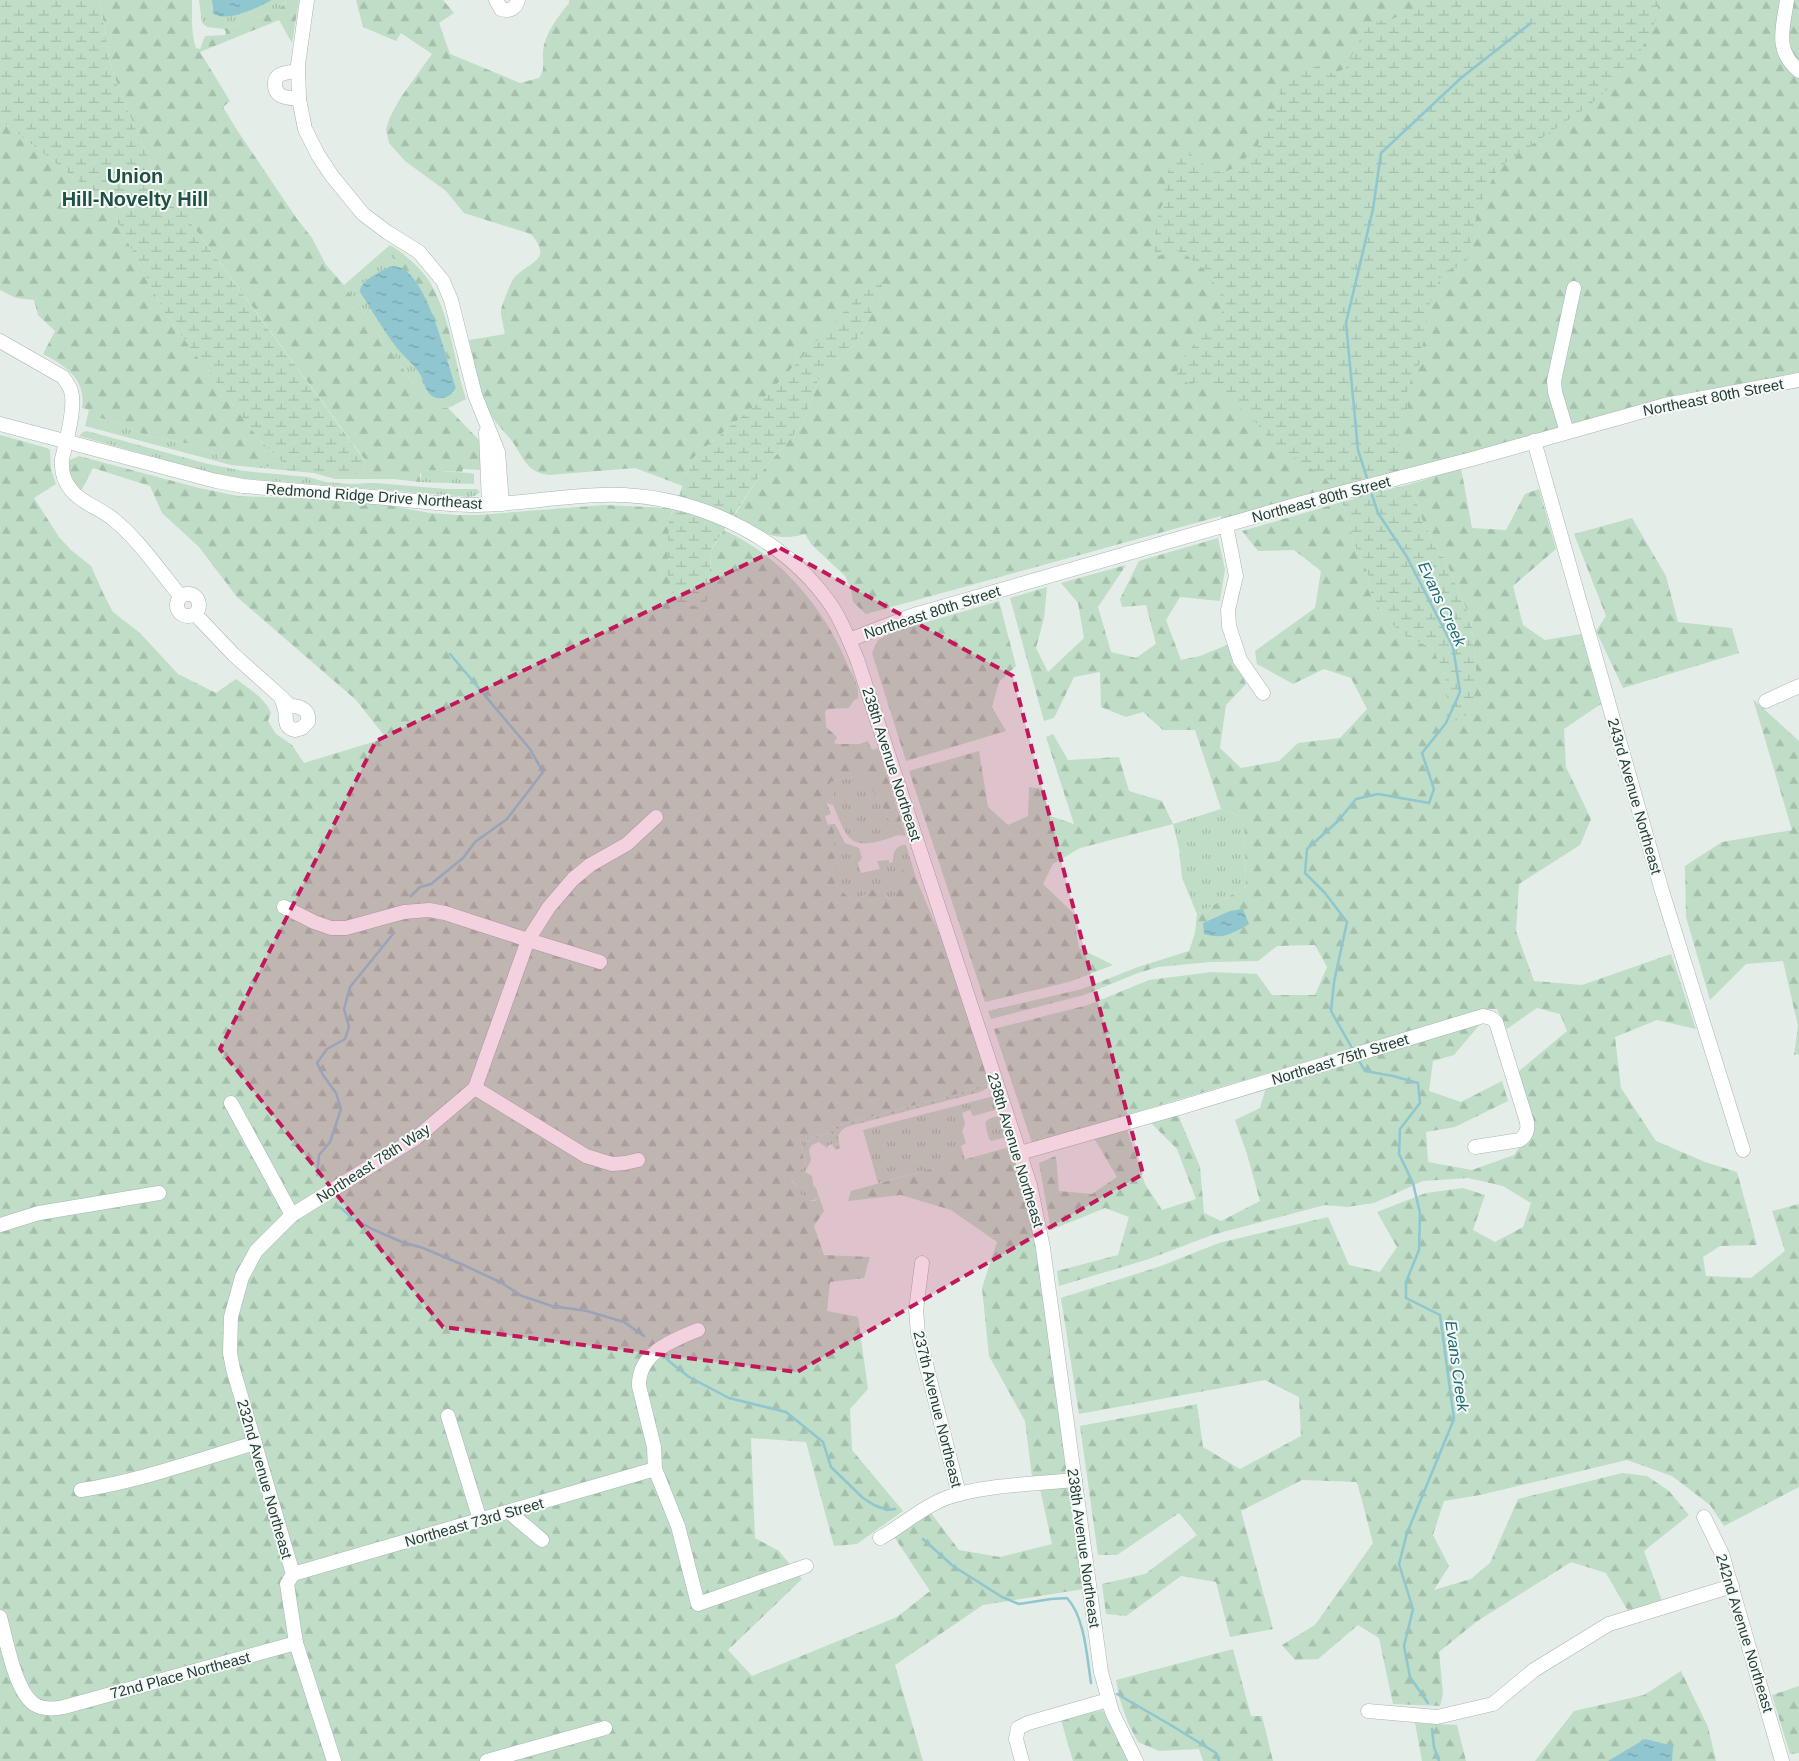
<svg xmlns="http://www.w3.org/2000/svg" width="1799" height="1761" font-family="Arial,sans-serif">
  <style>
    .grass { fill: url(#grass-tufts) }
    .forest { fill: url(#forest-firs) }
    .wetland { fill: url(#wetland-marsh) }
    .garden { fill: url(#garden-dots) }
    .water { fill: url(#water-ripples) }
    .lines { fill: none; stroke-linecap: round; stroke-linejoin: round }
    .stream { stroke: #90c6cf; stroke-width: 2.5 }
    .minor-casing { stroke: #a8b5b0; stroke-width: 15 }
    .minor { stroke: #fff; stroke-width: 14 }
    .marked { fill: #c2185b; fill-opacity: 0.2; stroke: #c2185b; stroke-width: 4; stroke-dasharray: 10 6; stroke-linejoin: round }
    .labels { text-anchor: middle; dominant-baseline: central; stroke-width: 4; stroke-linejoin: round; paint-order: stroke }
    .street-label { font-size: 15px; fill: #253e37; stroke: #f5faf7 }
    .water-label { font-size: 16px; font-style: italic; fill: #216b78; stroke: #f5faf7 }
    .district-label { font-size: 20px; font-weight: bold; fill: #215044; stroke: #f5faf7 }
  </style>
  <defs>
    <pattern id="grass-tufts" width="24" height="20" patternUnits="userSpaceOnUse" patternTransform="scale(1.25)"><rect width="24" height="20" fill="#bfddc7"/><path d="M3 7l-1-3M5 7V3M7 7l1-3M15 17l-1-3M17 17v-4M19 17l1-3" fill="none" stroke="#a4bfac"/></pattern>
    <pattern id="forest-firs" width="22" height="20" patternUnits="userSpaceOnUse" patternTransform="scale(1.25)"><rect width="22" height="20" fill="#bfddc7"/><path d="M5 1l3.5 6h-7zM16 11l3.5 6h-7z" fill="#a4bfac"/></pattern>
    <pattern id="wetland-marsh" width="20" height="14" patternUnits="userSpaceOnUse" patternTransform="scale(1.25)"><rect width="20" height="14" fill="#bfddc7"/><path d="M1 5h8M5 5V1M11 12h8M15 12V8" fill="none" stroke="#a4bfac"/></pattern>
    <pattern id="garden-dots" width="8" height="8" patternUnits="userSpaceOnUse" patternTransform="scale(1.25)"><rect width="8" height="8" fill="#bfddc7"/><path d="M2 2h.1M6 6h.1" fill="none" stroke="#a4bfac" stroke-width="1.8" stroke-linecap="round"/></pattern>
    <pattern id="water-ripples" width="26" height="14" patternUnits="userSpaceOnUse" patternTransform="scale(1.25)"><rect width="26" height="14" fill="#90c6cf"/><path d="M2 4q2-2 4 0t4 0M15 11q2-2 4 0t4 0" fill="none" stroke="#75a2a9"/></pattern>
  </defs>
  <rect width="100%" height="100%" fill="#e5ede9"/>
  <g class="grass">
    <path d="M199,0H212V10L240,14L272,0H286L285,4L277,10L224,29L207,27L202,23Z"/>
    <path d="M390,245L398,250L390,266L363,283L398,349L412,363L421,375L427,391L454,393L456,388L462,386L466,399L448,408H435L413,383L344,285Z"/>
    <path d="M88,414L117,423L145,435L195,445L216,453L220,460L332,472V476L352,477V474L391,476L393,479H335L314,473L231,465L85,426Z"/>
    <path d="M87,431L208,464L244,471L308,477L326,482L350,484L375,483L446,489H477L480,492L475,496L469,497L240,478L212,473L79,436L83,432Z"/>
    <path d="M422,470L471,473L474,474V484L420,482Z"/>
    <path d="M858,775C869,781 888,812 890,825C890,829 890,834 890,838C849,851 848,840 833,805L827,803L826,801L833,800L834,794L830,782Z"/>
    <path d="M1221,809L1244,818L1246,887L1197,914L1182,878L1179,849L1173,824Z"/>
    <path d="M832,824H835L845,843L859,848L862,858L858,863L861,873L880,869L877,861L889,860V863L893,862C893,853 895,845 906,845L917,881L911,872L896,875V895L892,899L869,891L854,903L835,884Z"/>
    <path d="M994,1096L998,1108L995,1110L973,1116L970,1110L962,1113L965,1124L962,1131L966,1143L961,1146L965,1160L878,1183L863,1130Z"/>
    <path d="M1001,1116L1007,1137L991,1141L989,1139L985,1123C988,1118 995,1116 1001,1116Z"/>
    <path d="M828,1134L832,1136L836,1141L834,1144L829,1145L827,1148L819,1142L812,1145L809,1150L811,1160L805,1172L812,1176L813,1185L816,1188L819,1197C812,1203 808,1200 800,1196L797,1185L791,1180L796,1173L805,1166L801,1143Z"/>
  </g>
  <g class="forest">
    <path d="M100,0H192C192,16 191,33 196,48L200,49L205,36L225,35L226,32L224,29L277,10L285,4L286,0H299L292,43L279,20L200,52L230,101L223,107L237,130L297,219L312,238L326,265L344,285L413,383L435,408H448L479,440L481,470L463,469L462,472L425,470L420,474V482L393,479L391,476L364,475L365,460L157,177L123,100L110,63Z"/>
    <path d="M356,0H443L454,13L439,23L450,54L520,83L539,78C546,68 542,62 543,51C545,33 558,17 569,3V0H1799V380L1665,405L1225,529L1221,516L866,614L853,602L851,589L845,576L811,544L805,534C773,543 761,531 734,516L764,469L802,425L821,373L854,345L884,290L877,277L765,397L694,457L683,486L635,468L549,475C526,472 524,458 512,441C506,433 498,426 492,417C479,397 475,363 469,340L505,334C504,327 501,318 501,311C501,306 511,282 514,278C529,261 554,261 531,234L464,213L446,191L405,161L389,143L386,129L390,117L401,97L432,54L401,33L396,41L363,27Z"/>
    <path d="M0,120L52,160L109,206L166,315L258,438L289,469L220,460L216,453L195,445L145,435L117,423L88,414L89,410L82,408C87,380 65,365 43,354L55,331L38,315L34,300L16,298L0,290Z"/>
    <path d="M398,250C411,260 424,271 432,286C448,314 454,354 462,386L456,388C448,362 429,293 411,276C406,272 397,269 390,266Z"/>
    <path d="M0,435L47,448L50,450L51,469L56,484L34,498L59,537L71,550L91,566L104,595L113,612L140,633L178,674L216,693L236,679C249,689 264,697 271,713L268,721L276,734L292,745L304,763L386,738L356,700L237,597L199,547L162,513L150,486L93,468L81,491C73,482 66,473 70,460L79,456L199,488L238,496L317,499L381,504L430,513L457,515H478L604,505L667,508L673,509L669,521L714,596L709,574L712,549L724,530C781,556 825,609 848,666C853,676 860,687 858,699L854,700L849,708C841,708 834,709 827,709L825,712L826,727L837,737L834,743L837,744H859L868,741L871,748L873,750L878,748L906,836L898,835L890,838C890,834 890,829 890,825C888,812 869,781 858,775L830,782L834,794L833,800L826,801L831,814L825,816L828,825L832,824L834,829L835,884L854,903L869,891L877,889L887,898L892,899L896,895V875L903,870L911,872L917,881L978,1025L996,1081L954,1095L828,1128L827,1133L800,1140L805,1166L796,1173L791,1181L799,1187L801,1195L809,1196L810,1201H815L819,1197L824,1211L814,1226L824,1255L870,1257L864,1278L830,1282L827,1311L858,1317L868,1389L850,1409L852,1450L903,1511L857,1544L834,1546L806,1442L751,1438L755,1538L779,1551L802,1579L728,1650L752,1676L897,1617L930,1591L891,1532L927,1508L959,1550L1000,1557L1052,1544L1039,1484L1033,1485L1025,1421L989,1356L982,1288L997,1242L951,1210L901,1195L848,1201L851,1191L1017,1145L1030,1185L1090,1588L983,1605L895,1665L923,1761H0Z"/>
    <path d="M1461,468L1472,528L1506,530L1525,494L1539,489L1556,549L1513,586L1523,625L1545,640L1581,634L1601,704L1564,729L1566,767L1591,819L1580,845L1519,884L1516,931L1534,981L1582,985L1671,954L1696,1029L1657,1020L1615,1037L1621,1088L1656,1141L1705,1162L1737,1172L1757,1245L1720,1246L1703,1257L1706,1276L1751,1278L1785,1251L1772,1211L1799,1204V1487L1724,1526L1710,1505L1672,1476L1627,1460L1480,1495L1444,1501L1433,1535L1449,1566L1434,1590L1471,1579L1490,1563L1518,1499L1622,1473L1647,1476L1669,1491L1689,1515L1644,1551L1662,1601L1628,1611L1606,1573L1571,1562L1476,1622L1439,1652L1443,1694L1440,1706L1393,1704L1379,1638L1358,1625L1318,1659L1295,1660L1282,1645L1315,1625L1373,1543L1357,1482L1302,1480L1241,1511L1273,1629L1230,1637L1216,1582L1181,1576L1126,1616L1106,1614L1102,1584L1145,1574L1197,1535L1179,1513L1117,1555H1098L1080,1426L1197,1404L1203,1447L1240,1469L1301,1436L1299,1397L1265,1380L1079,1414L1061,1298L1161,1266L1219,1243L1328,1217L1349,1265L1380,1272L1397,1247L1377,1212L1426,1193L1463,1188L1485,1195L1473,1230L1495,1242L1523,1227L1531,1203L1503,1186L1468,1178L1423,1181L1374,1203L1347,1207L1325,1205L1212,1235L1149,1259L1059,1286L1057,1271L1118,1255L1129,1217L1105,1208L1051,1230L1039,1163L1056,1156L1059,1191L1092,1194L1117,1177L1094,1138L1127,1129L1145,1184L1162,1210L1196,1199L1177,1149L1150,1122L1178,1115L1200,1167L1204,1213L1221,1221L1260,1201L1247,1154L1235,1120L1260,1108L1266,1087L1481,1023L1454,1055L1433,1061L1429,1091L1461,1102L1502,1081L1508,1101L1455,1127L1426,1132L1428,1162L1472,1170L1514,1155L1534,1127L1518,1072L1567,1031L1560,1014L1537,1008L1507,1029L1497,1009H1483L1032,1143L994,1029L1088,1005L1149,980L1212,972L1257,974L1272,995H1315L1327,967L1315,945L1277,946L1258,961L1210,962L1158,967L1138,973L1084,995L991,1019L988,1011L1082,989L1138,967L1189,951L1195,933L1197,914L1246,887L1244,818L1221,809L1195,730H1163L1143,712L1126,717L1101,707L1100,672L1074,677L1054,718L1044,721L1010,598L1047,587L1044,618L1036,648L1048,672L1084,638L1078,603L1061,583L1126,565L1098,607L1111,652L1136,658L1156,644L1146,605L1122,607L1120,599L1139,561L1218,538L1225,569L1220,601L1180,597L1166,620L1181,660L1200,656L1227,645L1246,684L1226,705L1220,748L1241,768L1279,761L1298,743L1340,738L1367,709L1351,678L1324,669L1293,684L1257,664L1255,651L1315,608L1321,571L1294,550L1258,551L1242,531L1342,502L1358,554L1368,573L1371,596L1388,621L1405,636L1432,648L1444,671L1447,690V723L1475,658L1471,619L1445,560L1424,525L1411,484Z"/>
    <path d="M1632,518L1666,576L1678,622L1732,628L1739,653L1623,688L1596,631L1606,616L1574,534Z"/>
    <path d="M999,601L1016,666L999,682L992,707L1006,731L906,761L872,653L878,640L893,632Z"/>
    <path d="M1753,699L1799,741V1054L1794,1055L1798,1026L1783,961L1746,964L1710,1000L1686,917L1685,866L1722,842L1792,830Z"/>
    <path d="M1053,734L1068,760L1119,757L1129,791L1162,801L1173,824L1080,848L1053,864L1043,884L1073,913L1079,948L1113,965L1069,982L985,1002L909,771L979,751L988,807L1008,825L1028,816L1029,787L1043,789L1050,816L1074,824L1046,737Z"/>
    <path d="M1233,1649L1251,1716H1262L1273,1761H1203L1199,1749L1159,1751L1138,1742L1128,1723L1120,1700L1116,1680Z"/>
    <path d="M1681,1671L1708,1727L1716,1761H1535L1574,1711L1644,1695Z"/>
    <path d="M1799,1686V1753L1790,1754L1772,1695Z"/>
    <path d="M1103,1710L1128,1761H1073L1061,1720Z"/>
    <path d="M1415,1723L1457,1725L1466,1761H1422Z"/>
  </g>
  <g class="wetland">
    <path d="M0,0H100L110,63L123,100L157,177L365,461L364,475L352,474V477L332,476V472L289,469L258,438L166,315L109,206L52,160L0,120Z"/>
    <path d="M1418,0H1657L1659,14L1632,69L1587,107L1498,168L1478,209L1466,264L1443,272L1429,305L1425,338L1419,355L1420,363L1414,371L1406,395L1408,407L1402,420L1398,452L1401,468L1376,474L1382,491L1411,484L1424,525L1445,560L1471,619L1478,686L1465,718L1446,723L1447,690L1444,671L1432,648L1405,636L1388,621L1371,596L1368,573L1358,554L1342,502L1354,499L1350,482L1331,486L1325,478L1273,443L1248,413L1210,389L1206,380L1189,384L1177,377L1178,365L1188,352L1202,335L1214,328L1222,315L1220,291L1204,270L1185,254L1175,250L1156,257L1153,246L1159,211L1165,200V183L1172,158L1187,151L1207,167L1222,173L1236,167L1257,147L1265,124L1275,109L1281,88L1290,76L1300,67L1315,63L1319,66L1324,73H1335L1346,68L1364,31L1375,21L1390,20L1412,10Z"/>
    <path d="M877,276L884,290L854,345L821,373L802,425L764,469L712,548L709,574L714,596L698,607L675,603L667,569L669,521L694,457L765,397Z"/>
  </g>
  <path class="garden" d="M987,1084V1088L980,1092L846,1127L841,1131L838,1136L840,1148L836,1150L832,1145L836,1143L833,1137L828,1134L801,1143L800,1140L827,1133L828,1128L954,1095Z"/>
  <g class="water">
    <path d="M212,0H272C258,7 227,24 213,13Z"/>
    <path d="M390,266C396,266 400,267 405,270C430,288 446,358 456,388C453,395 442,401 434,397C425,393 424,381 420,374C414,364 404,357 397,348C383,330 372,310 360,292C360,280 381,272 390,266Z"/>
    <path d="M1243,909L1249,924C1233,933 1224,940 1204,934L1203,923L1230,911Z"/>
    <path d="M1645,1739L1673,1746L1672,1761H1608Z"/>
  </g>
  <g class="lines">
    <g class="stream">
      <path d="M1368,481L1358,450L1346,323L1373,209L1381,153L1461,78L1531,23"/>
      <path d="M411,896L420,887L431,884L463,858L475,842L507,819L543,772L530,749L450,654"/>
      <path d="M1352,1048L1331,1011L1334,982L1347,922L1325,893L1305,873L1307,849L1338,821L1356,799L1378,794L1429,803L1434,789L1422,753L1446,723L1460,692L1453,647L1407,557L1378,513L1372,495"/>
      <path d="M1359,1061L1365,1071L1393,1076L1418,1083L1420,1103L1400,1129L1399,1154L1413,1183L1420,1213L1419,1250L1406,1282V1298L1440,1315L1454,1419L1407,1533L1399,1564L1413,1609L1404,1646L1410,1677L1428,1703"/>
      <path d="M317,1175L319,1155L330,1142L341,1109L336,1093L323,1075L317,1063L327,1049L345,1039L349,1027L344,1009L350,987L393,934"/>
      <path d="M340,1207L351,1217L372,1229L402,1242L423,1248L461,1264L500,1282L522,1296L552,1306L587,1311L624,1322L644,1336"/>
      <path d="M663,1355L670,1362L689,1377L729,1398L786,1412L823,1442L831,1467L863,1498L874,1505L887,1510L895,1509"/>
      <path d="M923,1539L953,1566L1002,1597L1019,1604L1051,1599L1067,1598C1085,1617 1087,1658 1091,1683"/>
      <path d="M1117,1694L1169,1724L1216,1753L1219,1761"/>
      <path d="M1432,1729L1434,1747L1439,1761"/>
    </g>
    <defs>
      <g id="minor">
        <path d="M307,0L298,65L299,99L305,129L318,155L332,176L363,214L387,232L419,252L443,281L451,300L475,395L498,452L502,504"/>
        <path d="M496,0L501,9C510,12 516,8 518,0"/>
        <path d="M1787,0C1783,28 1774,50 1799,71"/>
        <path d="M298,71C292,72 283,72 278,76C276,78 275,80 275,83C274,98 288,98 299,99"/>
        <path d="M0,341L63,377C66,382 70,386 71,391C76,406 66,443 62,459C61,471 64,482 72,491C83,504 100,508 113,519C139,540 159,570 181,597"/>
        <path d="M0,424L216,481L243,486C291,490 339,494 386,498C416,501 447,505 477,505C519,504 560,496 601,495C688,492 780,532 831,605C842,621 849,640 857,659L1030,1185L1043,1248L1101,1672L1112,1712L1136,1761"/>
        <path d="M486,432L489,504"/>
        <path d="M1567,432L1555,392L1554,381L1574,288"/>
        <path d="M1534,441L1662,891L1743,1150"/>
        <path d="M1226,525L1236,576L1228,610L1229,626L1240,660L1263,693"/>
        <circle cx="188" cy="605" r="11"/>
        <path d="M195,614L234,655L281,697"/>
        <path d="M849,640L914,615L1302,503L1472,459L1665,405L1799,380"/>
        <path d="M281,697L290,706C301,706 310,710 308,722L302,728L295,730C283,727 287,719 285,710C284,705 282,701 281,697Z"/>
        <path d="M1766,701L1799,686"/>
        <path d="M284,907L314,922L331,928H346L404,912L429,910L445,913L528,940L549,907L573,879L590,865L627,844L656,817"/>
        <path d="M475,1088L586,1156L612,1164L625,1163L638,1160"/>
        <path d="M231,1103L292,1215"/>
        <path d="M1020,1153L1182,1107L1483,1016L1491,1018L1496,1022L1527,1122C1528,1130 1527,1134 1520,1140L1475,1147"/>
        <path d="M0,1225L39,1213L159,1193"/>
        <path d="M922,1263L916,1310L918,1333L959,1494"/>
        <path d="M698,1330C673,1340 638,1353 639,1386L654,1447L655,1469L678,1526L698,1604L806,1566"/>
        <path d="M448,1416L480,1520"/>
        <path d="M81,1490C140,1481 198,1460 255,1443"/>
        <path d="M509,1512L542,1540"/>
        <path d="M1704,1517L1722,1554L1782,1761"/>
        <path d="M880,1538C902,1526 922,1507 946,1498C982,1485 1036,1484 1075,1480"/>
        <path d="M293,1574L655,1469"/>
        <path d="M0,1617C6,1639 15,1691 34,1704C43,1710 54,1709 64,1707L296,1643"/>
        <path d="M1368,1711L1437,1717L1493,1704L1534,1670L1609,1624L1732,1586"/>
        <path d="M334,1761L296,1643L287,1584L293,1574L233,1369L230,1353L231,1317L242,1277L256,1251L292,1215L416,1138L475,1088L528,940L600,962"/>
        <path d="M487,1761L605,1728"/>
        <path d="M1022,1761L1016,1739L1018,1728L1028,1723L1108,1700"/>
      </g>
    </defs>
    <use href="#minor" class="minor-casing"/>
    <use href="#minor" class="minor"/>
  </g>
  <path class="marked" d="M780,548L1013,676L1143,1174L797,1372L443,1327L220,1049L376,741Z"/>
  <g class="labels">
    <g class="street-label">
      <text transform="translate(1713 397) rotate(-11)">Northeast 80th Street</text>
      <text transform="translate(374 496) rotate(4)">Redmond Ridge Drive Northeast</text>
      <text transform="translate(1321 499) rotate(-15)">Northeast 80th Street</text>
      <text transform="translate(932 612) rotate(-18)">Northeast 80th Street</text>
      <text transform="translate(892 764) rotate(72)">238th Avenue Northeast</text>
      <text transform="translate(1635 796) rotate(74)">243rd Avenue Northeast</text>
      <text transform="translate(1340 1059) rotate(-17)">Northeast 75th Street</text>
      <text transform="translate(1016 1150) rotate(73)">238th Avenue Northeast</text>
      <text transform="translate(373 1163) rotate(-33)">Northeast 78th Way</text>
      <text transform="translate(938 1409) rotate(76)">237th Avenue Northeast</text>
      <text transform="translate(265 1479) rotate(74)">232nd Avenue Northeast</text>
      <text transform="translate(474 1522) rotate(-16)">Northeast 73rd Street</text>
      <text transform="translate(1084 1548) rotate(82)">238th Avenue Northeast</text>
      <text transform="translate(1745 1633) rotate(73)">242nd Avenue Northeast</text>
      <text transform="translate(180 1675) rotate(-15)">72nd Place Northeast</text>
    </g>
    <g class="water-label">
      <text transform="translate(1442 604) rotate(65)">Evans Creek</text>
      <text transform="translate(1457 1366) rotate(82)">Evans Creek</text>
    </g>
    <g class="district-label">
      <text x="135" y="176">Union<tspan x="135" dy="23">Hill-Novelty Hill</tspan></text>
    </g>
  </g>
</svg>
